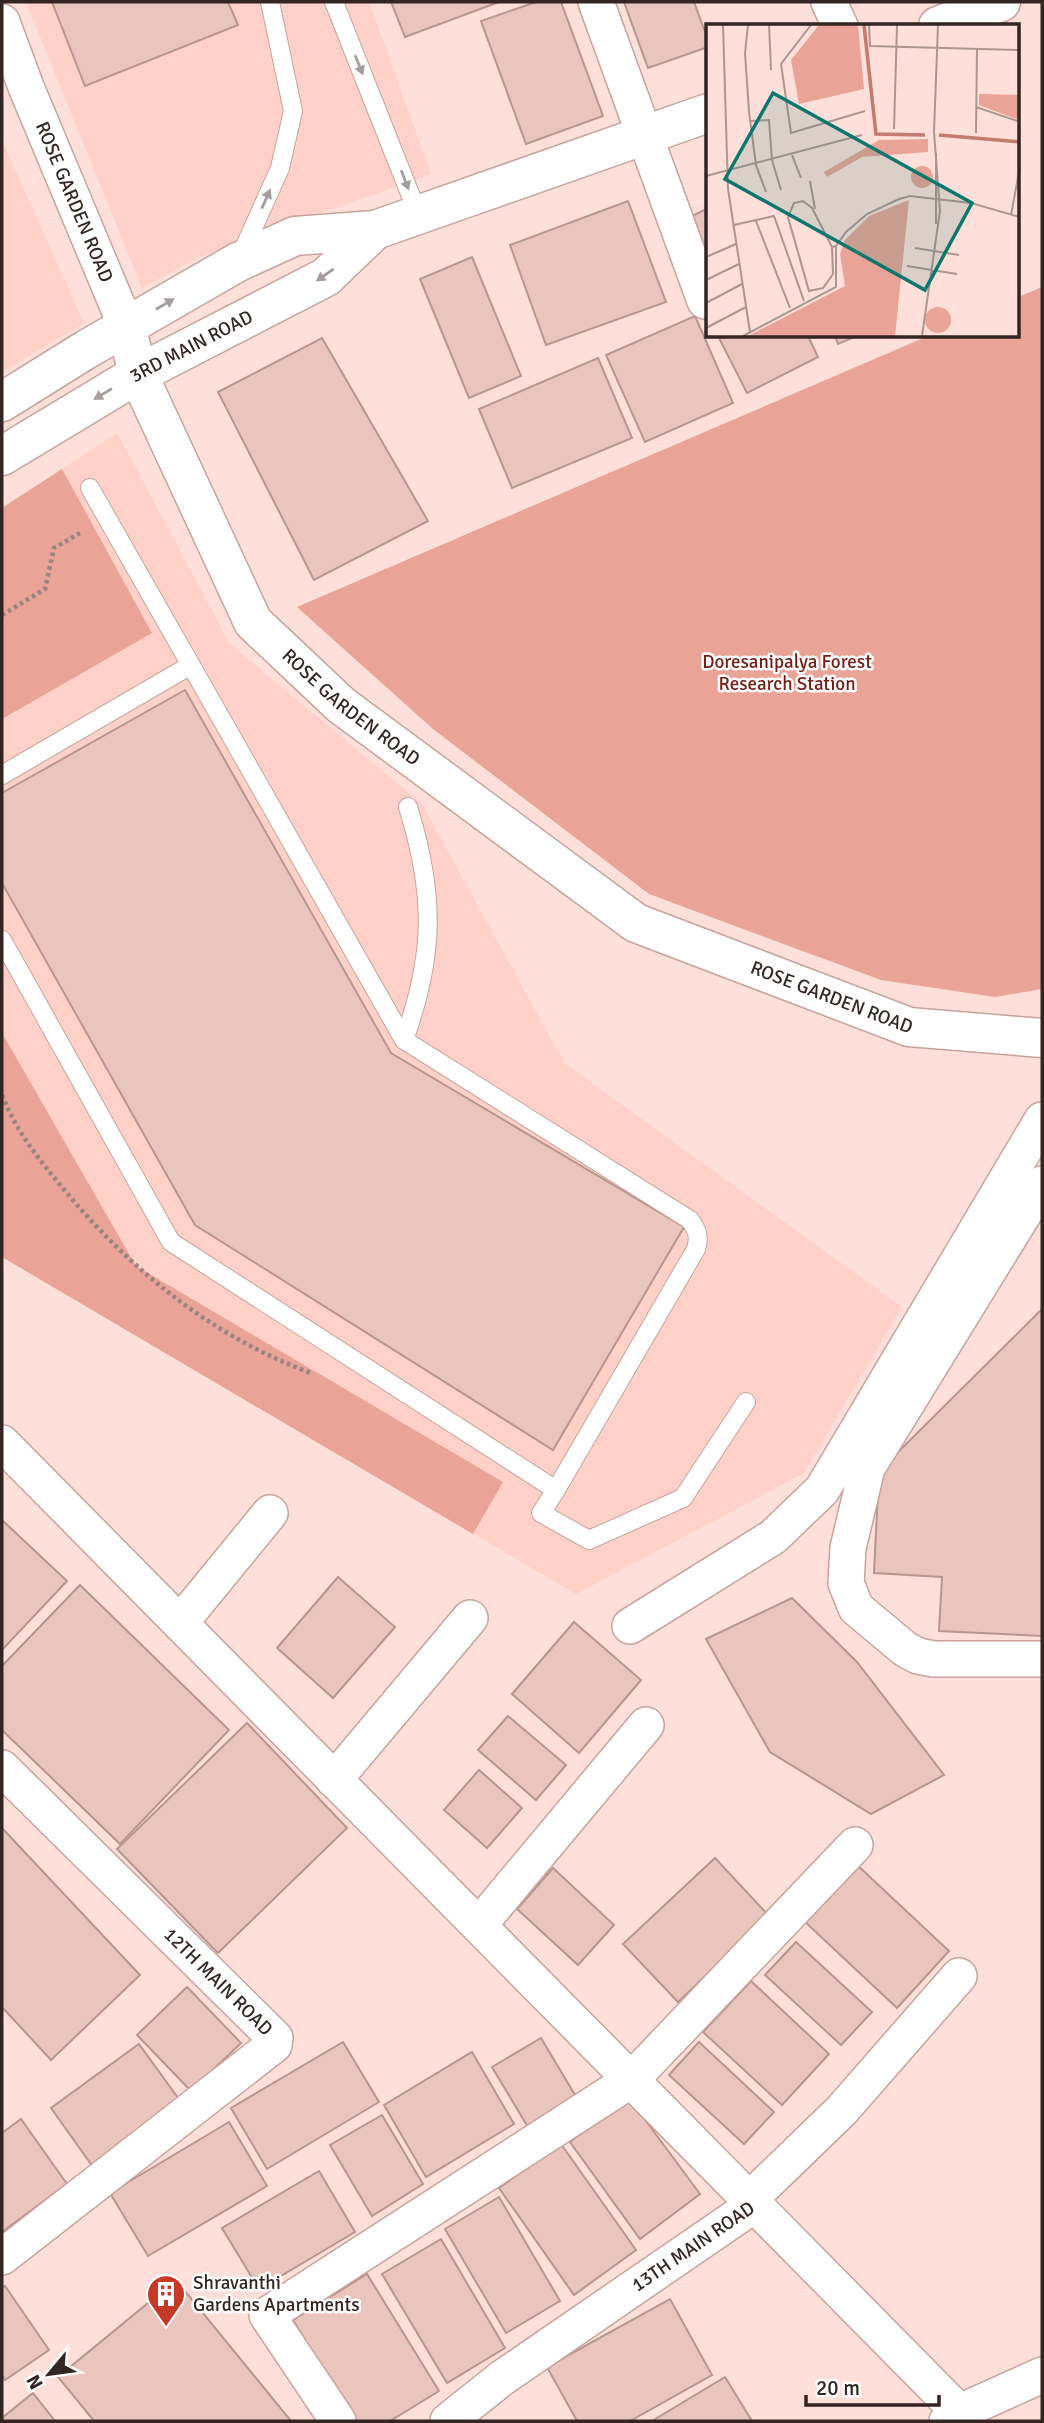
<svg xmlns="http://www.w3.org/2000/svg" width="1044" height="2423" font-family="Signika,sans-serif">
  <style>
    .built { fill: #ffd1c8 }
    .green { fill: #e9a497 }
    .building { fill: #eac5be; stroke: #b8958e; stroke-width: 2 }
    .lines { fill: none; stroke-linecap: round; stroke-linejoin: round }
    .service-casing { stroke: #c7a39c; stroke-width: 20 }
    .minor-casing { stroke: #c7a39c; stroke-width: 38 }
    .tertiary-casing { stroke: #c7a39c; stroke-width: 41 }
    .path { stroke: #99837f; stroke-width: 4.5; stroke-dasharray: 3.5 3.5; stroke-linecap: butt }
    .service { stroke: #fff; stroke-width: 18 }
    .minor { stroke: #fff; stroke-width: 35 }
    .tertiary { stroke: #fff; stroke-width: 38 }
    .oneway { fill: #a39d9c }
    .labels { text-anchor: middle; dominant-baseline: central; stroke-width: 5; stroke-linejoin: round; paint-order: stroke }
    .street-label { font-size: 19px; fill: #332522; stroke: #fff }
    .park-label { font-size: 19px; fill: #741d11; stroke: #fff }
    .poi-label { font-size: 19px; fill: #332522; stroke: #fff; text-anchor: start }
    .inset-river { fill: none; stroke: #c37b6e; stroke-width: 3.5 }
    .inset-road { fill: none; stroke: #ad9590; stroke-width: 2 }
    .view { fill: #0f766e; fill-opacity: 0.15; stroke: #0f766e; stroke-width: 3.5 }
    .inset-edge { fill: none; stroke: #332522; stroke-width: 3.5 }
  </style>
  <rect width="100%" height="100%" fill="#fedfda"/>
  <g class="built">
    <path d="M26,2H369L431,174L198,257L142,288Z"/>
    <path d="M2,141L84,323L2,372Z"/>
    <path d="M117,433L230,644L422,804L564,1063L902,1307L804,1473L576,1594L2,1257V508Z"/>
  </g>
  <g class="green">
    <path d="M1042,287V989L995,997L881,980L649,894L433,729L297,607L928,336H1018V297Z"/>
    <path d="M62,469L152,633L2,719V508Z"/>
    <path d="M2,1033L136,1266L503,1482L473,1534L2,1257Z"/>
  </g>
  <g class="building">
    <path d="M52,2H228L238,25L85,86Z"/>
    <path d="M391,2H499L405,37Z"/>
    <path d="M536,2H561L603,116L526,144L481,21Z"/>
    <path d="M624,2H694L708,40V47L648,68Z"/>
    <path d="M628,201L666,302L546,345L510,245Z"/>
    <path d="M708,208V261L688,218Z"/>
    <path d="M472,257L521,376L469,398L420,279Z"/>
    <path d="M695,316L733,403L645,442L606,355Z"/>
    <path d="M718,336H808L818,357L747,393Z"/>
    <path d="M835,336H857L838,344Z"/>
    <path d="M322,338L428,521L314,580L218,392Z"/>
    <path d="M598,358L632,438L512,488L479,409Z"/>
    <path d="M185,690L391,1053L684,1227L553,1450L195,1225L2,883V793Z"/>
    <path d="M1042,1309V1636L939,1631L942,1577L874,1573L879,1471Z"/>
    <path d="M2,1520L67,1581L2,1650Z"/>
    <path d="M338,1577L395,1627L333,1698L277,1648Z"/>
    <path d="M80,1585L229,1730L120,1844L2,1730V1666Z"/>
    <path d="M792,1598L857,1662L944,1775L871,1814L770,1752L706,1639Z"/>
    <path d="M574,1622L641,1680L579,1753L512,1694Z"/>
    <path d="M508,1716L566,1765L536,1800L478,1750Z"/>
    <path d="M247,1723L347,1828L218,1953L117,1849Z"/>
    <path d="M479,1770L522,1808L487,1848L444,1810Z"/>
    <path d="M2,1828L140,1975L51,2060L2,2007Z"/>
    <path d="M715,1858L769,1916L678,2002L623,1944Z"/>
    <path d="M855,1863L949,1951L897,2008L803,1920Z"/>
    <path d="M553,1868L614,1925L578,1965L517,1909Z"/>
    <path d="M796,1942L872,2012L841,2045L765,1975Z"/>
    <path d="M751,1981L829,2054L782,2105L703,2032Z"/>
    <path d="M187,1987L241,2043L191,2091L137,2035Z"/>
    <path d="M541,2038L578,2100L529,2129L492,2067Z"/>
    <path d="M343,2042L379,2102L267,2169L231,2108Z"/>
    <path d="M699,2042L774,2112L744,2144L669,2075Z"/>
    <path d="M139,2044L186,2109L98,2174L51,2108Z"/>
    <path d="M472,2052L514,2124L426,2177L384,2105Z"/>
    <path d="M629,2098L700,2194L640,2239L570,2142Z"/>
    <path d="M382,2115L423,2184L372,2216L330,2145Z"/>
    <path d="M21,2119L67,2184L2,2232V2133Z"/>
    <path d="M229,2122L267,2186L148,2256L110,2193Z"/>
    <path d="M561,2144L636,2250L574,2295L499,2188Z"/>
    <path d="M319,2171L355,2232L259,2289L222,2228Z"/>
    <path d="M499,2197L560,2301L506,2333L445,2229Z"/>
    <path d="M441,2239L505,2348L447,2383L382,2274Z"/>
    <path d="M367,2274L439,2391L390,2421H355L293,2320Z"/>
    <path d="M176,2280L291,2421H94L58,2377Z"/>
    <path d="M5,2286L49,2350L5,2380L2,2375V2288Z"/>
    <path d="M670,2299L712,2375L630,2421H577L547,2367Z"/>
    <path d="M725,2377L752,2421H652Z"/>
    <path d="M33,2393L55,2421H2V2418Z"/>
  </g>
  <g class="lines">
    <defs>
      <g id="service">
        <path d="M334,2L418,214"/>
        <path d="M241,255L280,168L293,111L270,2"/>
        <path d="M2,775L191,665"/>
        <path d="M2,940L171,1242L556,1490L696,1249C700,1236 697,1230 690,1220L404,1040L90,488"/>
        <path d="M404,1040C435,954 435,894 408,807"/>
        <path d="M556,1490L541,1513L589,1540L683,1498L746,1402"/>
      </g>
      <g id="minor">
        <path d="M596,2L705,301"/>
        <path d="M829,2L840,26"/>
        <path id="s1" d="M2,22L26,87L126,326"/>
        <path d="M1042,1184L867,1468L848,1548L846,1583L856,1608L905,1649L918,1656L934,1659H1042"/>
        <path d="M2,1443L968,2421"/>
        <path d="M180,1623L270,1513"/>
        <path d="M630,1626L773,1537L822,1490L1042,1120"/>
        <path id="s2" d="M2,1768L275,2038L274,2045L2,2257"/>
        <path d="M334,1780L470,1618"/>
        <path d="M479,1925L646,1725"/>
        <path d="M338,2421L267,2315L631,2080L855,1845"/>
        <path id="s3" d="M448,2421L502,2378L754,2205L752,2197L842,2110L959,1976"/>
        <path d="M947,2421L960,2412L1042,2375"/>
      </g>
      <g id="tertiary">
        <path d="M938,26L1001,2"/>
        <path id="s4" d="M126,326L138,374L253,622L341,705L636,923L909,1027L1042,1038"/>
        <path d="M2,402L87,349L238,262L295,236L375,230L708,113"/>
        <path id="s5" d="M2,456L138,374L326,277L375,230"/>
      </g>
    </defs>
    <use href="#service" class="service-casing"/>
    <use href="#minor" class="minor-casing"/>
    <use href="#tertiary" class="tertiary-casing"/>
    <g class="path">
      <path d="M2,615L45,589L54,548L80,533"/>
      <path d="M2,1095C17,1133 40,1161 66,1192C132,1271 213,1337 311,1373"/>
    </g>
    <use href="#service" class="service"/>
    <use href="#minor" class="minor"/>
    <use href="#tertiary" class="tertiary"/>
  </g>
  <defs><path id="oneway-solid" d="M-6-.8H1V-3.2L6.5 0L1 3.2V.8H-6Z" transform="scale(1.75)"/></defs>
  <g class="oneway">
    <use href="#oneway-solid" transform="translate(359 65) rotate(68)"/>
    <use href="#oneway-solid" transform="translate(405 180) rotate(69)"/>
    <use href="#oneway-solid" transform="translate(266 199) rotate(-66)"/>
    <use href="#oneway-solid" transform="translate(325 275) rotate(145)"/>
    <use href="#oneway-solid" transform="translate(165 304) rotate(-30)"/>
    <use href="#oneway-solid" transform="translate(103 394) rotate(149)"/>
  </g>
  <defs>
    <symbol id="building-pin" viewBox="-11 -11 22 30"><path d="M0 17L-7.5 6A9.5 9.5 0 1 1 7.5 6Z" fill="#c53926" stroke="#fff"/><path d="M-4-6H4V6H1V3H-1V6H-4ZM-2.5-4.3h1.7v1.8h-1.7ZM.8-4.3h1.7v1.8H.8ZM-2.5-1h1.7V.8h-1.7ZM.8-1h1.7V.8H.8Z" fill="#fff"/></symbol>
  </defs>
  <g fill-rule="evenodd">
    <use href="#building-pin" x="144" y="2272" width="44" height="60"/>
  </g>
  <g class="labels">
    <g class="street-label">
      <text stroke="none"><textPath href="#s1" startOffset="194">ROSE GARDEN ROAD</textPath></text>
      <text stroke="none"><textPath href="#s5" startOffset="219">3RD MAIN ROAD</textPath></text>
      <text stroke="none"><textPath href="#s4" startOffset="453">ROSE GARDEN ROAD</textPath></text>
      <text stroke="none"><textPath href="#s4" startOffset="1020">ROSE GARDEN ROAD</textPath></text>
      <text stroke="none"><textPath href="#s2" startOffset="304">12TH MAIN ROAD</textPath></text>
      <text stroke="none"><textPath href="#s3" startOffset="301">13TH MAIN ROAD</textPath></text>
    </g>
    <g class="park-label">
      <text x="787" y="662">Doresanipalya Forest<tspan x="787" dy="22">Research Station</tspan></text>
    </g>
    <g class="poi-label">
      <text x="193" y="2283">Shravanthi<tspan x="193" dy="22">Gardens Apartments</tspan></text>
    </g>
  </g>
  <g transform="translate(706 24)">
    <rect width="313" height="313" fill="#fedfda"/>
    <path d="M113,1H152L158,65L93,80L85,36ZM273,70L313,71V96L273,81ZM222,115V128L156,133L121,153L118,148L173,116ZM205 153a11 11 0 1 1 22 0a11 11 0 1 1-22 0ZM203,176L189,312H42L139,262L134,230L139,216L163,192ZM219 296a13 13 0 1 1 26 0a13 13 0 1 1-26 0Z" fill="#e9a497"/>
    <path class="inset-river" d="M158,1L170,110L219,111M233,111L314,118"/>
    <path class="inset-road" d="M17,1L22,165L44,308M42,1L39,29L43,88L50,141L60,168M63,1L65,46M105,1L75,40L85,109L159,87M163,1L164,22L314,26M270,83L314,98M45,97L63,96L66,136L75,166M188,105L191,1M270,109L271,25M230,129V200M86,131L95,154M0,152L156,111M104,157L109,185M305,191L314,143M50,197L84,284M28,201L68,192L98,277M126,223L127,250L117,264L103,267L82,193L88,179L97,177L106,184L126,223L130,222M209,224L253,231M0,233L30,220M201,242L251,250M0,256L33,240M0,279L36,260M0,304L40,283M37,312L130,263V222L140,208L161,190L193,175L204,172L265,179L314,193M216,312L234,187L228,108L232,1"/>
    <path class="view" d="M67,69L266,179L219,266L19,155Z"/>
    <rect width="313" height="313" class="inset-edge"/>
  </g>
  <rect width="1044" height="2423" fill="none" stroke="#332522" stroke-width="7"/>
  <g transform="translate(49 2374) rotate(241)" stroke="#ffffff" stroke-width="5" paint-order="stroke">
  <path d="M0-5L12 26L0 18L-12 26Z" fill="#332522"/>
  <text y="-10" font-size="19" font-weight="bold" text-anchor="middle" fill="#332522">N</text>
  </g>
  <path d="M806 2395v10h133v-10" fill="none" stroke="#332522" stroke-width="3.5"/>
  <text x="816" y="2395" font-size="21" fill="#332522" stroke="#ffffff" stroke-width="5" paint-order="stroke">20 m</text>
</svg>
